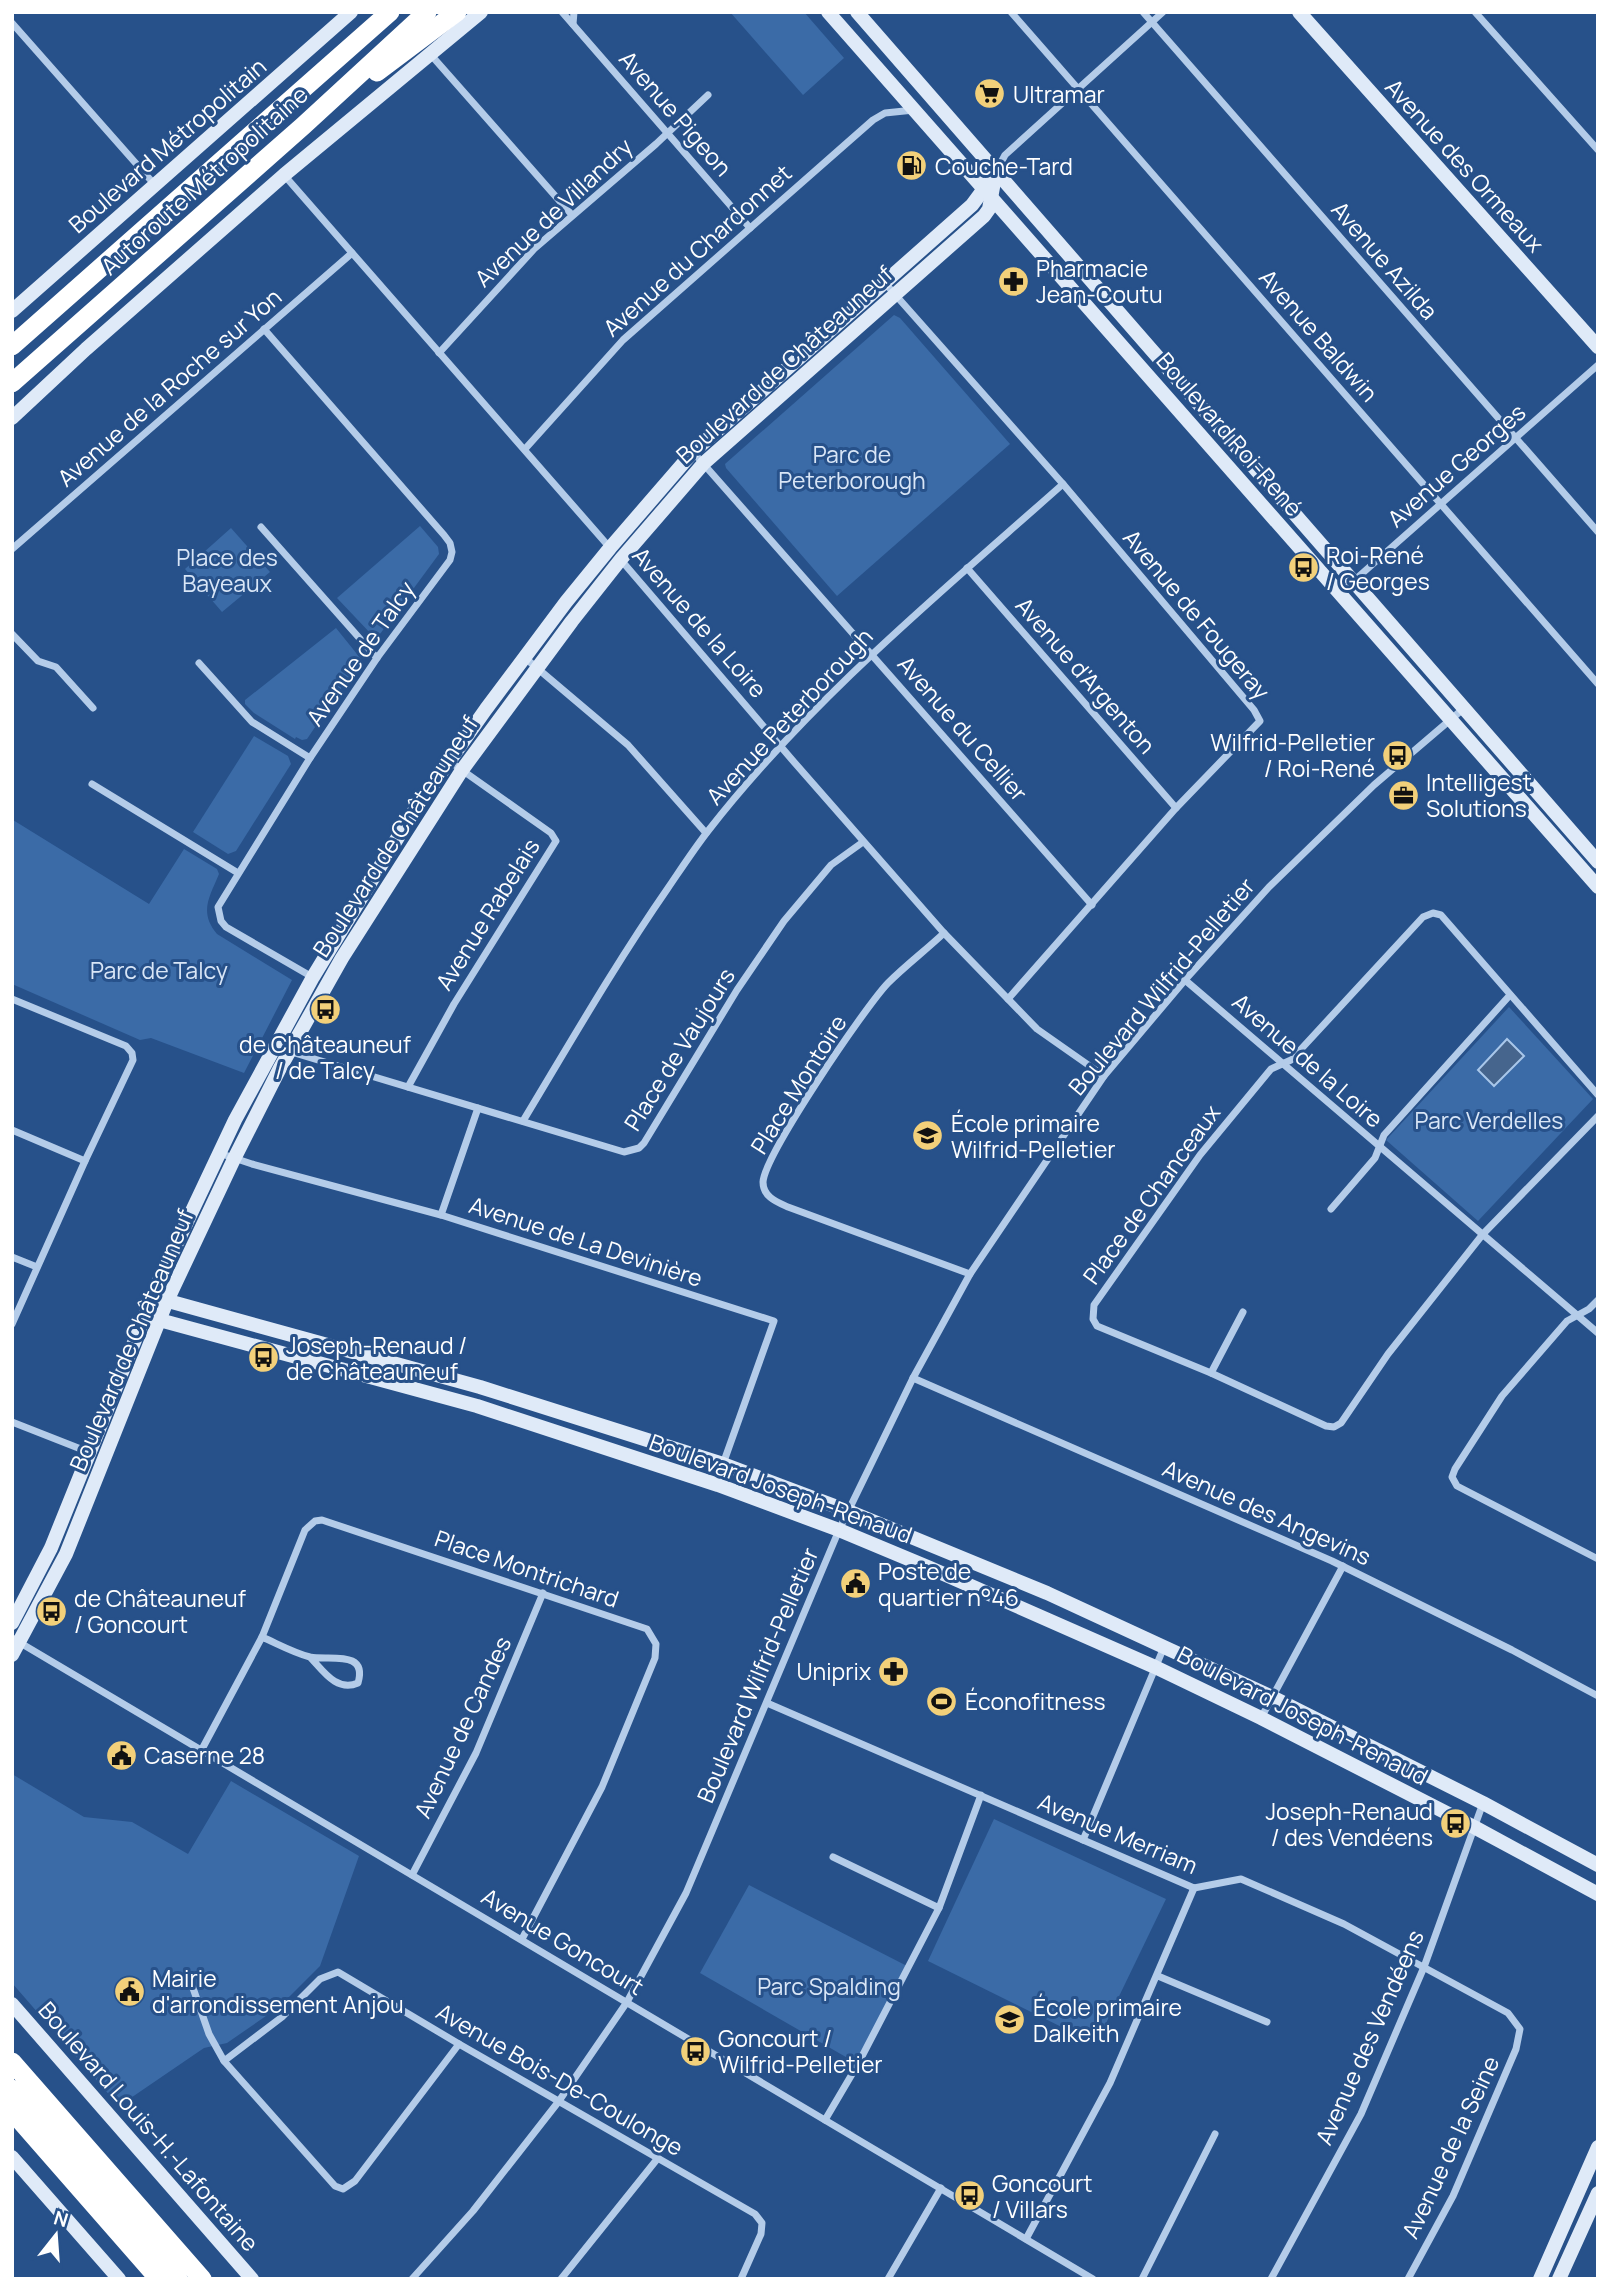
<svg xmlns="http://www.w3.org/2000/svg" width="1610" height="2291" font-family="Manrope,sans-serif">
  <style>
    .green { fill: #3b6ba7 }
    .water { fill: #46658d; stroke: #a9c7ea; stroke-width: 2 }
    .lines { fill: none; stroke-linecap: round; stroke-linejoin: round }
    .street { stroke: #b4cce9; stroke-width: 7 }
    .secondary { stroke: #dfeaf8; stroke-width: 14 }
    .highway { stroke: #fff; stroke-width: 19 }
    .labels { text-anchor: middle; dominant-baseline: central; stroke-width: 6; stroke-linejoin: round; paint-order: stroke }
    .poi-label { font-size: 23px; fill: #fff; stroke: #27518a; text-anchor: start }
    .street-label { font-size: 23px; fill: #fff; stroke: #27518a }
    .park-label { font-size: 23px; fill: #d9e6f7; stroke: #27518a }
  </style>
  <rect width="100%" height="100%" fill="#27518a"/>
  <g class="green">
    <path d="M730,12H804L844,58L803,95Z"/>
    <path d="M894,315L900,318L1010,444L837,596L726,468L725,464Z"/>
    <path d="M420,526L438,547L439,554L380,634L373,636L337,598Z"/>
    <path d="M231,528L270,572L222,612L185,569Z"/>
    <path d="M336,628L361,659L307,739L302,740L296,737L295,739L254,713L245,704V700Z"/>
    <path d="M254,736L288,756L291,764L236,851L228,854L193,832Z"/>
    <path d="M13,820L149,904L184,849L217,869L219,874C209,898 199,912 217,934L292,980L244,1073L151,1038L140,1040L12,984Z"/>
    <path d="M1509,1007L1593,1099L1478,1221L1386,1140Z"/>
    <path d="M12,1774L84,1817L132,1822L188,1854L231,1781L359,1856L320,1966L279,2007L227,2043L204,2048L119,2106L12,1983Z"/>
    <path d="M994,1819L1166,1899L1096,2044L928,1961Z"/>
    <path d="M749,1885L909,1967L858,2064L700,1973Z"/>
  </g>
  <path class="water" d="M1507,1039L1524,1056L1494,1086L1478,1070Z"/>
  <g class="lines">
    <g class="street">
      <path d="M562,12L750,228"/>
      <path d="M1011,12L1598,684"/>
      <path d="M1143,12L1598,532"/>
      <path d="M1475,12L1598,150"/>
      <path d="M12,23L155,185"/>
      <path d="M573,24L574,12"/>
      <path d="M431,55L572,215"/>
      <path d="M997,170L1005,155L1163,12"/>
      <path d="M284,175L611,549"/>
      <path d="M884,282L1063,484L1254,710L1260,721L1176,808L1008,999"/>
      <path d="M264,329L444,535L450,543L452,552L450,560L377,658L310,758L218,907L221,921L226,927L314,978"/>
      <path d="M439,353L535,248L656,144L708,95"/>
      <path d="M525,449L623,340L873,120L885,113L914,110"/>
      <path d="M693,452L1092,905"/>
      <path d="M261,527L377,658"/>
      <path d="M12,549L352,253"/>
      <path d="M621,560L794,762L944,933L1037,1029L1104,1076"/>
      <path d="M967,568L1176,808"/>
      <path d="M1340,593L1598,365"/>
      <path d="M12,634L38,661L56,667L93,708"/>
      <path d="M524,657L628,745L706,833"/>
      <path d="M199,663L252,722L310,758"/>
      <path d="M92,784L238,873"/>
      <path d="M944,933C926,950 906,965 888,983C865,1007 765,1154 763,1182C763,1197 777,1202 788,1207L970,1274"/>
      <path d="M1185,980L1598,1333"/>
      <path d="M12,999L126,1046L132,1053L133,1060L85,1161L12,1324"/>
      <path d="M288,1051L624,1152L639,1148L644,1143L737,990L784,921L831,865L863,842"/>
      <path d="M408,1087L454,1004L556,841L551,833L449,761"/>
      <path d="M1598,1095L1441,915L1433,913L1423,917L1291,1060L1271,1069L1200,1155L1094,1305L1093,1319L1097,1326L1211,1373L1326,1426L1334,1427L1341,1423L1388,1354L1483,1234L1598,1116"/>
      <path d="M523,1121C570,1043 616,963 668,888C681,869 694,849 708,831C810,700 939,594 1063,484"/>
      <path d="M12,1130L85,1161"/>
      <path d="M219,1153L252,1164L441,1215L774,1321L723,1464L718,1485"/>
      <path d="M1331,1209L1375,1158L1384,1135L1510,995"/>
      <path d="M441,1215L478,1108"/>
      <path d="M12,1257L37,1267"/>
      <path d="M1598,1300L1589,1309L1567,1321L1502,1396L1455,1469L1452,1477L1457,1486L1598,1559"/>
      <path d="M1211,1373L1243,1312"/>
      <path d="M913,1378L1332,1561L1512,1650L1598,1696"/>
      <path d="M12,1422L91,1453"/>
      <path d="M262,1637C278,1644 294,1653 310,1657C328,1661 368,1649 358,1683C337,1692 324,1672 311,1658"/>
      <path d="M12,1638L1093,2279"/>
      <path d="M767,1703L1194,1888L1241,1879L1344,1924L1508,2013L1520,2029L1516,2049L1453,2196L1408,2279"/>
      <path d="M1261,1718L1343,1566"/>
      <path d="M201,1751L262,1637L305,1530L315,1521L322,1520L647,1629L656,1644L655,1658L602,1787L522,1939"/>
      <path d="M1083,1840L1164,1647"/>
      <path d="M833,1857L939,1908"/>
      <path d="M412,1875L476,1753L543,1593"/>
      <path d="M1158,1976L1267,2022"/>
      <path d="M193,1988L209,2034L224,2061L335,2186L343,2189L355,2181L459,2044"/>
      <path d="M224,2061L282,2017L320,1979L338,1972L459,2044L755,2214L762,2223L761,2234L741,2279"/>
      <path d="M825,2120L858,2064L939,1908L981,1795"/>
      <path d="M1026,2239L1110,2083L1194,1888"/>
      <path d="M412,2279L473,2211L559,2101L627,2002L686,1893L839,1530L913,1378L970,1274L1104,1076L1185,980L1269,887L1374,785L1463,709"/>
      <path d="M561,2279L658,2158"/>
      <path d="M888,2279L941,2188"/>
      <path d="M1142,2279L1215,2134"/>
      <path d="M1271,2279L1361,2114L1424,1967L1483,1803"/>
    </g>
    <g class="secondary">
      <path d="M828,12L1598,887"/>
      <path d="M857,12L1598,862"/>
      <path d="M1299,12L1598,347"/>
      <path d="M12,311L351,12"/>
      <path d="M12,418L86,349L284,175L481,12"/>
      <path d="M161,1299L480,1387L723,1464L848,1511L1047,1593L1272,1697L1483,1803L1598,1865"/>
      <path d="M152,1318L477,1406L718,1485L839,1530L930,1568L1155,1667L1261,1718L1474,1827L1598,1894"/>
      <path d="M12,1623L51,1548L158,1283L235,1120L313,977L412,814L486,709L566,602L610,548L693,452L972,205L992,178"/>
      <path d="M12,1655L66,1554L167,1301L234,1159L280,1068L342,958L462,770L572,621L621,559L704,463L984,216L989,209L996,171"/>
      <path d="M12,2004L252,2279"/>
      <path d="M12,2157L119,2279"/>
      <path d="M1540,2279L1598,2147"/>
      <path d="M1559,2279L1598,2193"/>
    </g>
    <g class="highway">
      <path d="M377,72L457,12"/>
      <path d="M12,346L390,12"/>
      <path d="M12,383L303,126L427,12"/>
      <path d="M12,2062L202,2279"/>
      <path d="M12,2089L178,2279"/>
      <path d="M12,2111L159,2279"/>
    </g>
  </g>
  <defs>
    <symbol id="supermarket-disc" viewBox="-11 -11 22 22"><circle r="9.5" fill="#f2d07a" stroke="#27518a"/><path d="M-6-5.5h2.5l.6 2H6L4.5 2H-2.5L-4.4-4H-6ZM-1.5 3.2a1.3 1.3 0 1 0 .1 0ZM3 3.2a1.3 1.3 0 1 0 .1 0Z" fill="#111"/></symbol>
    <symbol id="fuel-disc" viewBox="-11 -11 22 22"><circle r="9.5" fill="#f2d07a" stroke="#27518a"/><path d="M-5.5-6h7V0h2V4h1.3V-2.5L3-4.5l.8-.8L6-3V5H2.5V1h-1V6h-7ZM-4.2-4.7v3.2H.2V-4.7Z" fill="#111"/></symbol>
    <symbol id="pharmacy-disc" viewBox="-11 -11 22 22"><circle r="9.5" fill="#f2d07a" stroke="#27518a"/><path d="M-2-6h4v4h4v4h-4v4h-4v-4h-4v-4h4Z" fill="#111"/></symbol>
    <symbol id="bus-disc" viewBox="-11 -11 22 22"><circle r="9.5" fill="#f2d07a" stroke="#27518a"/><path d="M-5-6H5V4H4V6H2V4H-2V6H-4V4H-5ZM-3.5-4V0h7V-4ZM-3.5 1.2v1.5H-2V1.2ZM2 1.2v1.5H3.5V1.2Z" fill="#111"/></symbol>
    <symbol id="office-disc" viewBox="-11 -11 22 22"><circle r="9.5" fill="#f2d07a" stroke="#27518a"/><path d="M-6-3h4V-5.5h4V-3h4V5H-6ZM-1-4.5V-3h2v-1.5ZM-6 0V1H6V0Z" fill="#111"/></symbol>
    <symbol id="school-disc" viewBox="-11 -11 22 22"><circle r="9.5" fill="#f2d07a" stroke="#27518a"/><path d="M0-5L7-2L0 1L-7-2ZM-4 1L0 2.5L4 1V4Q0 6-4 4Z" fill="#111"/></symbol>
    <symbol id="civic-disc" viewBox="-11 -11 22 22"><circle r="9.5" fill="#f2d07a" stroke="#27518a"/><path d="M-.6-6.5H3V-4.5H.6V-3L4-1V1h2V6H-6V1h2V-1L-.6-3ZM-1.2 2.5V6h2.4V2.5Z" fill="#111"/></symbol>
    <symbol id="stadium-disc" viewBox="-11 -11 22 22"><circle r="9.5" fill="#f2d07a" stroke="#27518a"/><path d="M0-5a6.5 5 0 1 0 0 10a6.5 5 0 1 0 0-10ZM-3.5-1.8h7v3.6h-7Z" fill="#111"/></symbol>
  </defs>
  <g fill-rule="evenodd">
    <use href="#supermarket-disc" x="972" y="76" width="35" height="35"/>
    <use href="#fuel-disc" x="894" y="148" width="35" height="35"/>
    <use href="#pharmacy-disc" x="996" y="264" width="35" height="35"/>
    <use href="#bus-disc" x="1286" y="550" width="35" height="35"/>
    <use href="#bus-disc" x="1380" y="738" width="35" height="35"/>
    <use href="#office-disc" x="1386" y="778" width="35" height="35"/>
    <use href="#bus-disc" x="308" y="992" width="35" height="35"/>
    <use href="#school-disc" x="910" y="1118" width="35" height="35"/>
    <use href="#bus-disc" x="246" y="1340" width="35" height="35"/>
    <use href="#civic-disc" x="838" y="1566" width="35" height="35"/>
    <use href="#bus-disc" x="34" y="1594" width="35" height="35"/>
    <use href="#pharmacy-disc" x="876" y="1654" width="35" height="35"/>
    <use href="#stadium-disc" x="924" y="1684" width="35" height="35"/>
    <use href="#civic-disc" x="104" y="1738" width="35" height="35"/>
    <use href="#bus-disc" x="1438" y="1806" width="35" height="35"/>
    <use href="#civic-disc" x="112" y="1974" width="35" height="35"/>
    <use href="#school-disc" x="992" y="2002" width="35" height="35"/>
    <use href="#bus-disc" x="678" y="2034" width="35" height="35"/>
    <use href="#bus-disc" x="952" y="2178" width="35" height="35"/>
  </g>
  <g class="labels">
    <g class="poi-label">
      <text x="1013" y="94">Ultramar</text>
      <text x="935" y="166">Couche-Tard</text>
      <text x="1036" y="268">Pharmacie<tspan x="1036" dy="26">Jean-Coutu</tspan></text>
      <text x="1326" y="555">Roi-René<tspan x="1326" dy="26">/ Georges</tspan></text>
      <text x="1375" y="742" text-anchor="end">Wilfrid-Pelletier<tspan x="1375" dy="26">/ Roi-René</tspan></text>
      <text x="1426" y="782">Intelligest<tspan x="1426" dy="26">Solutions</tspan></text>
      <text x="325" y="1044" text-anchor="middle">de Châteauneuf<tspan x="325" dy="26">/ de Talcy</tspan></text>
      <text x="951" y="1123">École primaire<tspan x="951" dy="26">Wilfrid-Pelletier</tspan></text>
      <text x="286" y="1345">Joseph-Renaud /<tspan x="286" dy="26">de Châteauneuf</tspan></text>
      <text x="878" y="1571">Poste de<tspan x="878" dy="26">quartier n°46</tspan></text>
      <text x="74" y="1598">de Châteauneuf<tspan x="74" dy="26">/ Goncourt</tspan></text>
      <text x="871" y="1671" text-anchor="end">Uniprix</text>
      <text x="965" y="1701">Éconofitness</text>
      <text x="144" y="1755">Caserne 28</text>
      <text x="1433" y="1811" text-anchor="end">Joseph-Renaud<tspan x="1433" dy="26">/ des Vendéens</tspan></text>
      <text x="152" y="1978">Mairie<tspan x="152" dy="26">d'arrondissement Anjou</tspan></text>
      <text x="1033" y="2007">École primaire<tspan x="1033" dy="26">Dalkeith</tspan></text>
      <text x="718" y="2038">Goncourt /<tspan x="718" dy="26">Wilfrid-Pelletier</tspan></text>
      <text x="992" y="2183">Goncourt<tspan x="992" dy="26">/ Villars</tspan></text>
    </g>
    <g class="street-label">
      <text transform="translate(676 113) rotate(49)">Avenue Pigeon</text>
      <text transform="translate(167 145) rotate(-41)">Boulevard Métropolitain</text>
      <text transform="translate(1465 165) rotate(48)">Avenue des Ormeaux</text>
      <text transform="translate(204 180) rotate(-42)">Autoroute Métropolitaine</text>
      <text transform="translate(553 212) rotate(-43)">Avenue de Villandry</text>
      <text transform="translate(697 250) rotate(-42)">Avenue du Chardonnet</text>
      <text transform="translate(1385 260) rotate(49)">Avenue Azilda</text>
      <text transform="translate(1319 335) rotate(49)">Avenue Baldwin</text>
      <text transform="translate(784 364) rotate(-42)">Boulevard de Châteauneuf</text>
      <text transform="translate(169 387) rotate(-41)">Avenue de la Roche sur Yon</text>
      <text transform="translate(1230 434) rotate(49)">Boulevard Roi-René</text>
      <text transform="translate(1456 465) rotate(-41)">Avenue Georges</text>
      <text transform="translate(1197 614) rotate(50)">Avenue de Fougeray</text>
      <text transform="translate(700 622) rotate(49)">Avenue de la Loire</text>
      <text transform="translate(360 653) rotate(-55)">Avenue de Talcy</text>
      <text transform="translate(1086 675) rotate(49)">Avenue d'Argenton</text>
      <text transform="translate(789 716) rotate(-47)">Avenue Peterborough</text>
      <text transform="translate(963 728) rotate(49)">Avenue du Cellier</text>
      <text transform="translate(395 836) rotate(-57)">Boulevard de Châteauneuf</text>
      <text transform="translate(487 914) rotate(-58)">Avenue Rabelais</text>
      <text transform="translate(1161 986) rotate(-50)">Boulevard Wilfrid-Pelletier</text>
      <text transform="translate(679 1049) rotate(-58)">Place de Vaujours</text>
      <text transform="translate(1308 1060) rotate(41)">Avenue de la Loire</text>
      <text transform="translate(798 1084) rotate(-58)">Place Montoire</text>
      <text transform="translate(1151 1194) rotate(-54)">Place de Chanceaux</text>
      <text transform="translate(586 1241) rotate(18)">Avenue de La Devinière</text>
      <text transform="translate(131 1340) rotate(-67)">Boulevard de Châteauneuf</text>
      <text transform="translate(781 1488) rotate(20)">Boulevard Joseph-Renaud</text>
      <text transform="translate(1267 1512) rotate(24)">Avenue des Angevins</text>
      <text transform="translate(527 1568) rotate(19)">Place Montrichard</text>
      <text transform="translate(757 1675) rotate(-67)">Boulevard Wilfrid-Pelletier</text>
      <text transform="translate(1303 1715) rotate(27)">Boulevard Joseph-Renaud</text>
      <text transform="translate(462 1727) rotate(-65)">Avenue de Candes</text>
      <text transform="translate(1118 1833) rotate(23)">Avenue Merriam</text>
      <text transform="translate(563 1941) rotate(31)">Avenue Goncourt</text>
      <text transform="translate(1369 2037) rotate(-66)">Avenue des Vendéens</text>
      <text transform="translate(560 2079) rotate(30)">Avenue Bois-De-Coulonge</text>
      <text transform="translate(149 2126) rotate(49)">Boulevard Louis-H.-Lafontaine</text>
      <text transform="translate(1450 2147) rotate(-65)">Avenue de la Seine</text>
    </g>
    <g class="park-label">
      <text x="852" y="454">Parc de<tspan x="852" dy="26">Peterborough</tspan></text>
      <text x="227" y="557">Place des<tspan x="227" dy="26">Bayeaux</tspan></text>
      <text x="159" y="970">Parc de Talcy</text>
      <text x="1489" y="1120">Parc Verdelles</text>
      <text x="829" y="1986">Parc Spalding</text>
    </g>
  </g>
  <rect width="1610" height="2291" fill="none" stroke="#ffffff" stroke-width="28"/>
  <g transform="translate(56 2235) rotate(17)" stroke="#27518a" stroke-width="5" paint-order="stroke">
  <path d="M0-5L12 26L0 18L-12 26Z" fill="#ffffff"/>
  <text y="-10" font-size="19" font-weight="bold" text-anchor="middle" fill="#ffffff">N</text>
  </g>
</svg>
